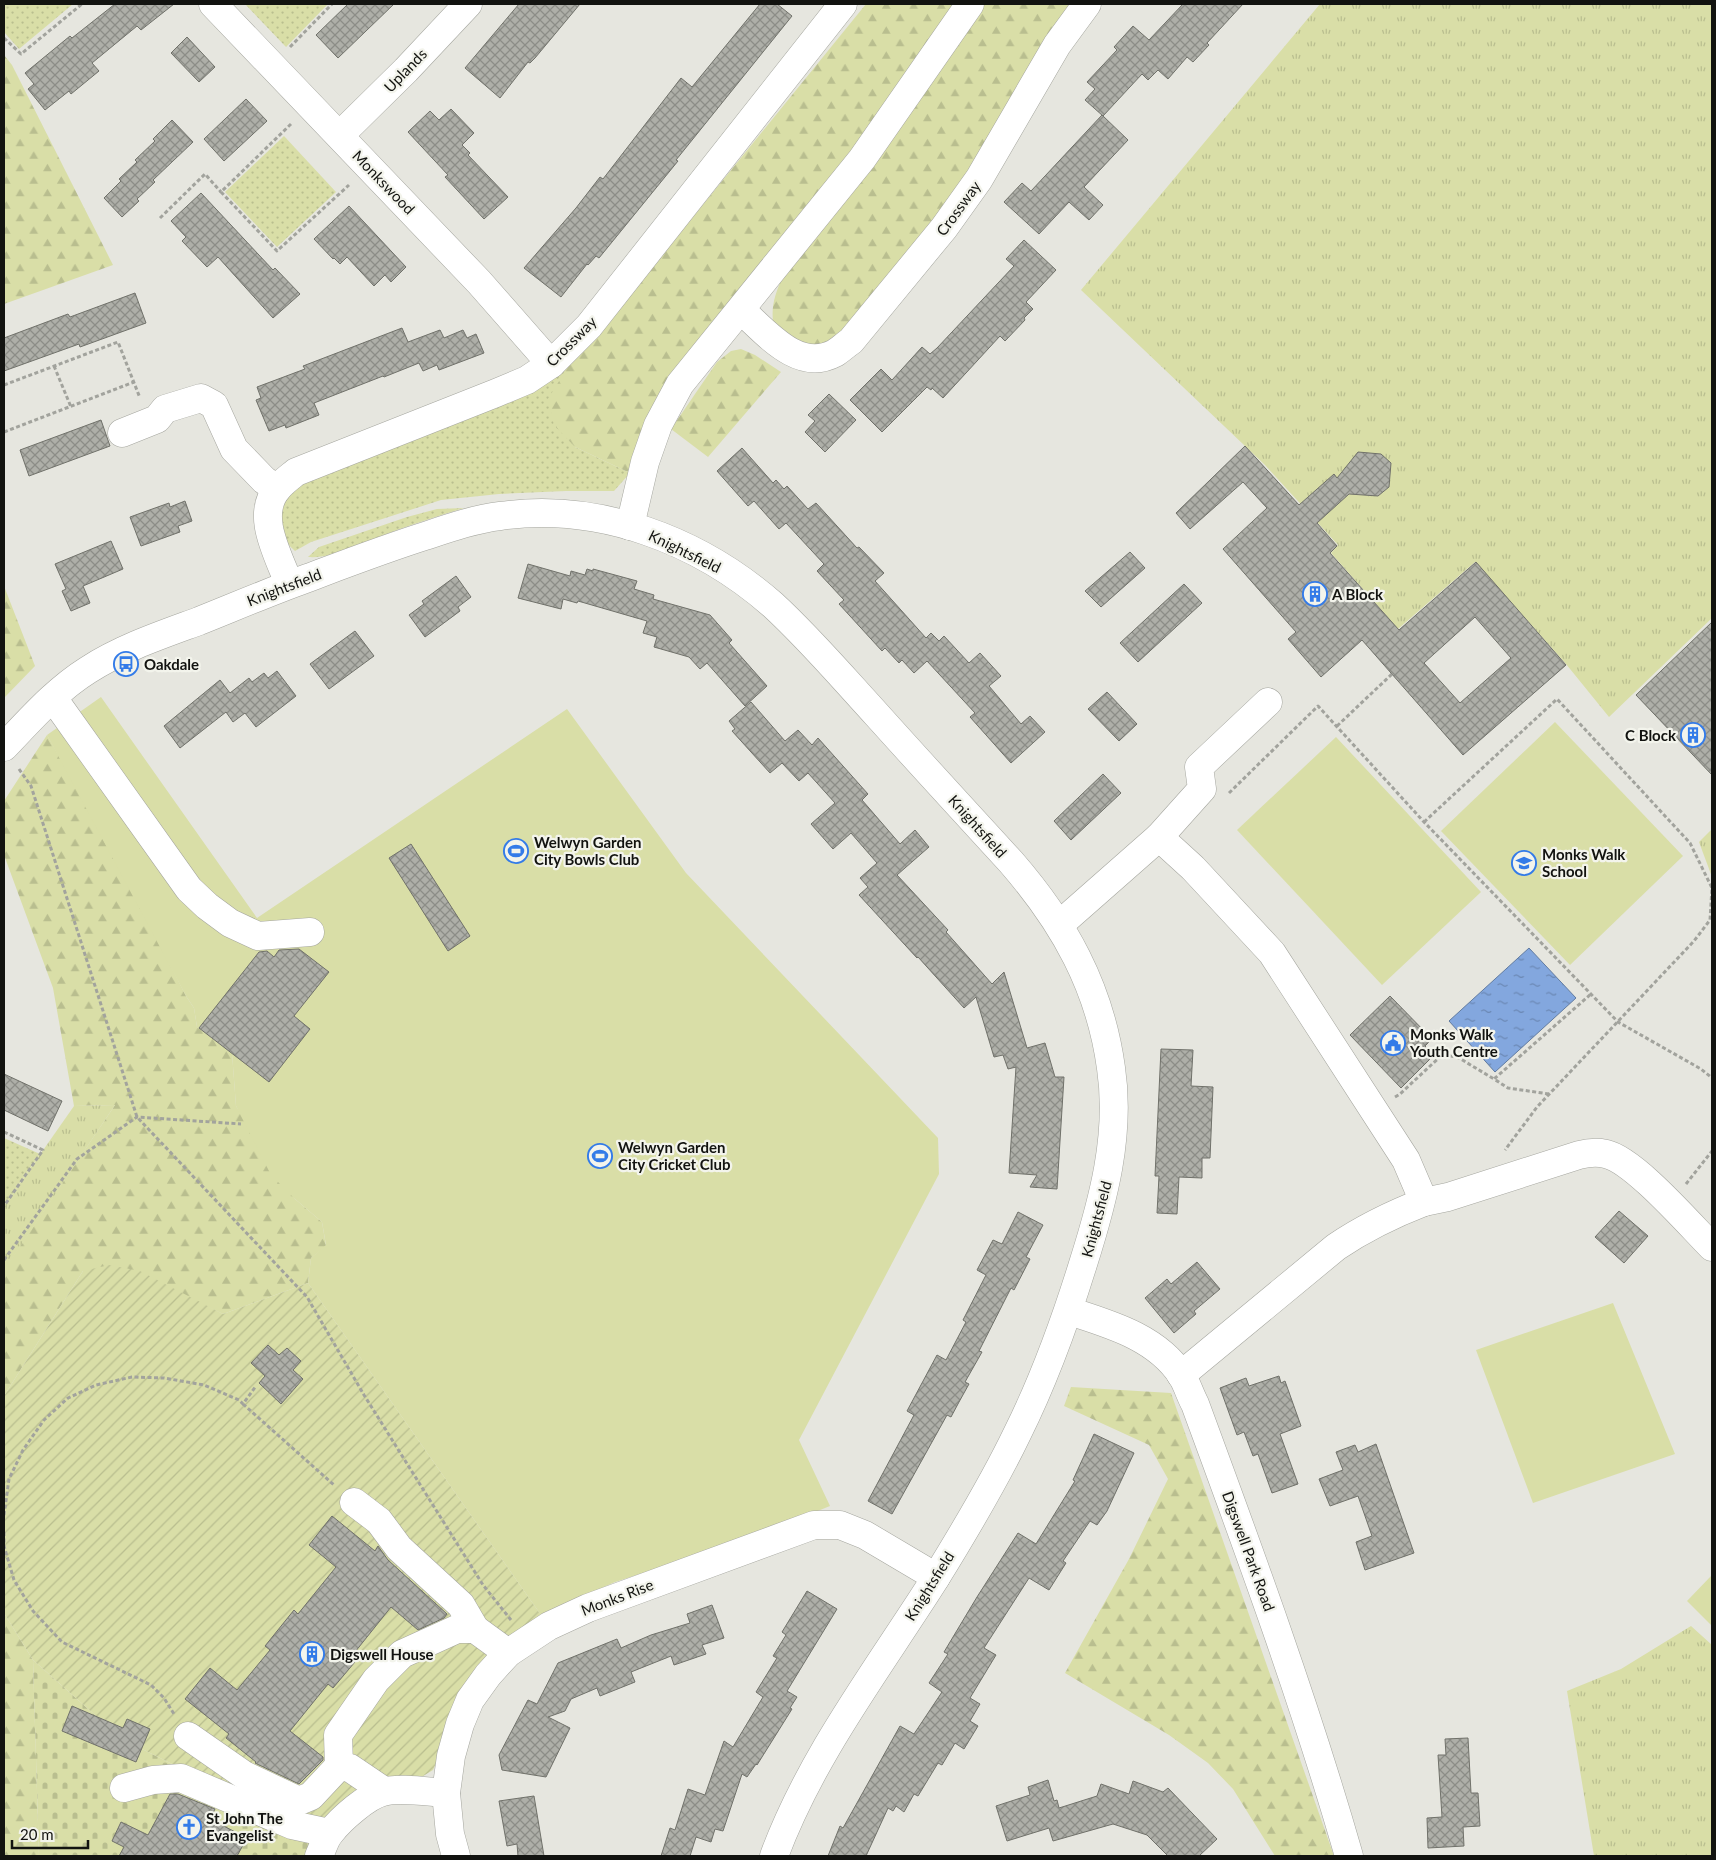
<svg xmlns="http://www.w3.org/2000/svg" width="1716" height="1860" font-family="Lato,sans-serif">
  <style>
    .grass { fill: url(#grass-dots) }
    .forest { fill: url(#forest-firs) }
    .cemetery { fill: url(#cemetery-stones) }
    .park { fill: url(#park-tufts) }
    .garden { fill: url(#garden-furrows) }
    .pitch { fill: #d9dea7 }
    .water { fill: url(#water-ripples); stroke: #617ba0 }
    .building { fill: url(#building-cross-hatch); stroke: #70716a; fill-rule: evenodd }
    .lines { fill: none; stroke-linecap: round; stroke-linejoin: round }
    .minor-casing { stroke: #a5a69f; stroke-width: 29 }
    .path { stroke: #a2a39d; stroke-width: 3; stroke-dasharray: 4 2.5; stroke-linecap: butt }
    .minor { stroke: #fff; stroke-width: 28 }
    .labels { text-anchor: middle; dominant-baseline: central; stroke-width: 4.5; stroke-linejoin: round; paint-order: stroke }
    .street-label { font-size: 15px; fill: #121310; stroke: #f3f4ec }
    .poi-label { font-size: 15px; font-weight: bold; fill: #121310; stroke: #f3f4ec; text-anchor: start }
  </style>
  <defs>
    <pattern id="grass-dots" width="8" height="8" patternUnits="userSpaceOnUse" patternTransform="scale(1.25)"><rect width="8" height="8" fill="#d9dea7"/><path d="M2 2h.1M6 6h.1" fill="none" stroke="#b9be8f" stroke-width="1.8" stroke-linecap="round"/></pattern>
    <pattern id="forest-firs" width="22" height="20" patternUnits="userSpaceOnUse" patternTransform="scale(1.25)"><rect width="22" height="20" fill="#d9dea7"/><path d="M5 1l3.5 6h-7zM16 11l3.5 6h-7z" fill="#b9be8f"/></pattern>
    <pattern id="cemetery-stones" width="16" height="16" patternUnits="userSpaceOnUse" patternTransform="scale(1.25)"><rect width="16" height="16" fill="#d9dea7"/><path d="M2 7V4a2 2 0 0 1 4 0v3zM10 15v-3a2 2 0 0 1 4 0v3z" fill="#b9be8f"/></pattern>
    <pattern id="park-tufts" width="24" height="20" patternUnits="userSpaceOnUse" patternTransform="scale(1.25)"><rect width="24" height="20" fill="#d9dea7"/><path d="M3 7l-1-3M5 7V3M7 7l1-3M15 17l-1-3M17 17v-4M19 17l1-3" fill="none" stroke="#b9be8f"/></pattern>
    <pattern id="garden-furrows" width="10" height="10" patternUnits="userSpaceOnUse" patternTransform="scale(1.25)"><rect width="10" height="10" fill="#d9dea7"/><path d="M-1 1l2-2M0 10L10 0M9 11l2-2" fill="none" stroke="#b9be8f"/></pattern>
    <pattern id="water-ripples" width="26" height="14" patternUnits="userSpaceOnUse" patternTransform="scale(1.25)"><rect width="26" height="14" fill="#83a7de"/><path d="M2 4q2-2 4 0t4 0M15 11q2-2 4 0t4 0" fill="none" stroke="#6a87b3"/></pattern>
    <pattern id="building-cross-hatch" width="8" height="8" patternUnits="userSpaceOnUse" patternTransform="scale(1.25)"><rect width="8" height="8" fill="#aeafa8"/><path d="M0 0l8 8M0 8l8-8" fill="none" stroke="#8c8d87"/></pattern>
  </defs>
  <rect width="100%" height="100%" fill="#e6e6df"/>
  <g class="grass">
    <path d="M4,4H73L19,49L4,32Z"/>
    <path d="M245,4H328L286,47Z"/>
    <path d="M284,136L336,192L277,247L225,192Z"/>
    <path d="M569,365L575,447L630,473L614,491H566L499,494L441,500L311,542L295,551C278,536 281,526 281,505L299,484Z"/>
    <path d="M464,508C441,515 419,522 397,530C371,540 336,559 308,557L319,547L407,517L437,509Z"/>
    <path d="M4,1138L40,1154L4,1206Z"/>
  </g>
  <g class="forest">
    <path d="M866,4H956L630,473L575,447L554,425L548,399L569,365L597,335Z"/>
    <path d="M981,4H1074L968,173L877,295L833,343L814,349L774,328C770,307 775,295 783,275Z"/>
    <path d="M4,55L12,65L113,265L4,304Z"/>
    <path d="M741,349L755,355L781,372L708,457L671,429L717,362L731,351Z"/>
    <path d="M4,586L35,666L4,698Z"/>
    <path d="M47,735L110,847L186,996L194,1008L197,1027L232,1053L236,1106L295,1199L322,1222L326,1246L311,1258L308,1283L223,1314L202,1304L83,1271L4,1396V1270L115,1105L74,1106L53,988L4,855V801Z"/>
    <path d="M1071,1387L1171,1393L1334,1856H1275L1233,1789L1208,1763L1169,1735L1065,1673L1129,1559L1168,1479L1149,1445L1064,1406Z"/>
    <path d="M4,1613L33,1660L39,1856H4Z"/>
  </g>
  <path class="cemetery" d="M33,1660L122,1739L176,1766L312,1841L306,1856H39Z"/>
  <g class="park">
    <path d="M1320,4H1712V620L1711,619L1609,717L1566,664L1475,562L1398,629L1331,553L1338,545L1265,465L1081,290Z"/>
    <path d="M1712,829V877L1699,842Z"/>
    <path d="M115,1105L4,1271V1206L74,1106Z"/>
    <path d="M1691,1626L1712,1645V1856H1594L1567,1691L1621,1669Z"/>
  </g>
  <path class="garden" d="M109,1265L140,1271L223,1314L308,1283L541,1615L478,1671L433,1770L329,1833L176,1766L122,1739L33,1660L4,1613V1396L83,1271Z"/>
  <g class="pitch">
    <path d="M101,697L257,918L567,709L686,873L938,1138L939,1174L799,1440L830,1506L743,1541L615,1582L541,1615L308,1283L311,1258L326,1245L322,1222L295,1199L271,1175L236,1106L232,1053L197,1027L194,1008L186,996L47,735Z"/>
    <path d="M1555,722L1683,856L1570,965L1441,831Z"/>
    <path d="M1336,737L1481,892L1382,985L1237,830Z"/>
    <path d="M1613,1303L1675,1454L1533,1503L1476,1350Z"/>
    <path d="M1712,1575V1626L1687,1601Z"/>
  </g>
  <path class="water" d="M1529,948L1576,998L1495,1072L1449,1021Z"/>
  <g class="building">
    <path d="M115,4H174L141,30L137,26L92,63L99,71L71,94L69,91L45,110L28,89L34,84L25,73L70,36L72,38Z"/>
    <path d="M348,4H394L338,58L316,35Z"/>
    <path d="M519,4H580L535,58L530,63L528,62L500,98L465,68Z"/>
    <path d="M760,4H777L792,16L676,160L678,161L599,258L596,256L588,265L587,264L561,297L524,268L576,208L600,177L603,179L681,78L692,87Z"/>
    <path d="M1183,4H1243L1207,43L1209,45L1193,62L1187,57L1168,79L1158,70L1148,80L1142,74L1103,116L1085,100L1095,89L1087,82L1117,50L1114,47L1133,26L1149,40Z"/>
    <path d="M187,37L215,67L199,82L171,53Z"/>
    <path d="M246,99L267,121L224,161L204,139Z"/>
    <path d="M451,109L474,133L462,145L470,153L468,155L508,197L484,219L445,177L448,175L408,132L430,111L439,120Z"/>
    <path d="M1102,115L1128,140L1084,187L1103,205L1089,220L1069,202L1039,234L1004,202L1022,183L1031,191Z"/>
    <path d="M172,120L193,142L153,180L155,182L137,199L139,201L122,217L104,198L121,181L119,179L137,162L135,160L155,141L153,139Z"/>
    <path d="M201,193L273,270L275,268L300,294L273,318L218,257L207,267L182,241L186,237L171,221Z"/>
    <path d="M349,206L406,267L391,282L385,275L374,286L347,257L340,264L334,258L333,259L314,239Z"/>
    <path d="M1024,240L1056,270L1026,302L1033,309L1024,318L1025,320L1005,341L1000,336L943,398L932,388L931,390L927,387L882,432L850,400L881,369L892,380L922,347L930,354L937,348L1014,266L1006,259Z"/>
    <path d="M135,293L146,323L80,347L79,344L4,371V338L68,314L70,317Z"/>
    <path d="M402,328L408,342L440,330L444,338L463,330L467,338L476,334L484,353L439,370L437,365L423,371L419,363L384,377L383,376L314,403L319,415L286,428L285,425L269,431L256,400L261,398L257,387L305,369L303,366Z"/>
    <path d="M829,394L856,420L825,452L805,432L815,421L808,415Z"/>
    <path d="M101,420L110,446L29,476L20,450Z"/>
    <path d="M1245,446L1299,505L1334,474L1337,478L1358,452L1381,454L1391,463L1389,487L1378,496L1349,494L1317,523L1337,546L1330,553L1399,630L1476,562L1566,665L1463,755L1362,640L1321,677L1288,639L1296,632L1223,549L1267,508L1243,482L1190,529L1176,513ZM1475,617L1511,658L1460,703L1424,663Z"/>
    <path d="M742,448L773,483L776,480L784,489L787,486L808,509L816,503L857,548L859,547L884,573L875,581L926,638L931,633L939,641L944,636L969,663L980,653L1001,676L989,686L1021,724L1030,716L1045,732L1011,763L970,717L975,713L927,661L914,673L902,660L899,663L885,648L882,651L839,604L844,600L817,571L824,564L786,523L779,529L754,501L748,506L717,471Z"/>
    <path d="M185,501L192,521L178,526L180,532L141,546L130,517L169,503L170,507Z"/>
    <path d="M111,541L123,569L83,586L90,603L71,611L62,591L66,589L55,564Z"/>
    <path d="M1130,552L1145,568L1101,607L1085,591Z"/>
    <path d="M528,564L570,576L571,571L585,575L587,569L593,571V569L637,581L634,589L654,595L653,599L710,615L732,640L729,643L767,686L745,706L707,663L700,669L689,657L654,647L657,637L643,633L647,621L578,601L577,603L563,599L561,609L518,598Z"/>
    <path d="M456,576L471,597L458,607L460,611L425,637L409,615L424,604L422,601Z"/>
    <path d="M1184,584L1202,603L1138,662L1120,643Z"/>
    <path d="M1712,622V775L1636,695Z"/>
    <path d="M355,631L374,656L329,689L310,664Z"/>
    <path d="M277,671L296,696L256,727L245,713L233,722L226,712L180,748L164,726L220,680L230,693L249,678L252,682L264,673L268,678Z"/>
    <path d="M1107,692L1137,724L1119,741L1088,709Z"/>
    <path d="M751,702L785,741L798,730L812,745L818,738L868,794L862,800L900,844L915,830L929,847L897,875L948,930L946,932L992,984L1004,972L1027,1048L1045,1043L1055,1077H1064L1057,1189L1030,1187L1037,1175L1009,1173L1016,1067L1008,1069L1003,1055L994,1057L976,997L964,1008L918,957L917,958L859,895L868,887L860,878L877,863L851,833L833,849L811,824L835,803L808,773L799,781L782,763L770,773L732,731L735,729L729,721Z"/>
    <path d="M1103,774L1121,793L1071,840L1054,821Z"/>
    <path d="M411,844L470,936L448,951L389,858Z"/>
    <path d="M299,949L329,972L294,1016L310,1029L269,1082L199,1028L259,952L267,951L274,957L279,950Z"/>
    <path d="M1390,996L1432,1039L1425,1046L1434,1055L1401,1088L1350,1035Z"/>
    <path d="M1161,1049L1193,1050L1191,1086L1213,1087L1210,1158H1202V1178L1179,1177L1177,1214L1157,1213L1159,1176H1155Z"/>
    <path d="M4,1074L62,1101L48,1131L4,1110Z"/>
    <path d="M1619,1211L1648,1236L1624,1263L1595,1237Z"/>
    <path d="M1018,1212L1043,1225L1026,1257L1030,1259L1014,1290L1011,1288L979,1351L982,1352L965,1382L969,1384L959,1402L951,1417L947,1415L892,1514L868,1501L914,1415L907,1411L937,1355L946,1360L966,1322L963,1320L986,1275L977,1270L993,1240L1002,1244Z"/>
    <path d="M1197,1262L1220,1289L1194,1311L1196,1314L1174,1333L1145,1298L1167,1279L1171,1284Z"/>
    <path d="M268,1345L279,1355L287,1348L301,1361L293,1370L303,1379L281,1404L259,1383L265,1376L251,1363Z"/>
    <path d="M1279,1376L1281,1383L1285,1381L1301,1426L1280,1434L1298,1484L1272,1493L1258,1454L1253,1456L1244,1432L1237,1435L1220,1388L1246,1378L1249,1386Z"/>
    <path d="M1094,1434L1134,1453L1107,1511L1097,1525L1090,1521L1063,1561L1066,1563L1049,1590L1029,1578L984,1648L996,1655L970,1698L980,1704L970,1721L978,1726L964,1749L955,1743L942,1765L938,1763L918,1796L914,1794L904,1812L896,1806L893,1811L888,1808L866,1856H828L840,1826L843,1828L900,1726L914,1734L942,1692L929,1683L948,1654L944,1652L977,1597L1018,1533L1036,1544L1075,1481L1073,1480Z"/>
    <path d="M1376,1444L1414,1553L1365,1570L1356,1542L1372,1536L1358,1496L1330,1506L1319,1479L1343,1470L1336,1452L1355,1445L1358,1452Z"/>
    <path d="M332,1516L375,1551L378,1546L388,1560L447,1614L444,1618L418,1630L391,1607L355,1652L360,1656L333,1688L328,1684L290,1731L323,1757V1760L299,1784L255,1763L256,1762L226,1738L229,1734L185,1699L210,1668L237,1690L270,1650L265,1646L294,1610L298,1614L336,1567L309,1545Z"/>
    <path d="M807,1591L837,1609L787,1691L797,1697L790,1708L792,1709L757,1765L756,1764L747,1777L742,1774L723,1831L715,1829L711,1842L696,1837L690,1856H661L670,1828L675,1830L688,1789L705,1795L724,1741L733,1747L763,1697L756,1692L777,1658L773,1656L786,1635L782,1632Z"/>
    <path d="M712,1605L724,1638L702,1645L706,1654L674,1665L671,1656L631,1672L635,1682L600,1696L597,1688L571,1699L565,1711L548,1717L570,1728L546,1777L502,1770L499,1755L528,1700L537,1704L558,1663L617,1639L621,1648L651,1635L690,1623L687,1614Z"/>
    <path d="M72,1706L123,1728L127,1719L150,1729L136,1762L62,1731Z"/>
    <path d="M1468,1738L1471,1793H1478L1480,1826L1463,1827L1464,1846L1428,1848L1427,1818L1442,1817L1438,1755H1446L1445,1739Z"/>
    <path d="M1048,1780L1054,1801L1057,1800L1059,1808L1097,1796L1101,1784L1129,1794L1133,1781L1163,1792L1168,1788L1217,1839L1199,1856H1168L1147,1835L1113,1824L1053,1841L1049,1828L1007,1841L996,1806L1030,1795L1028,1787Z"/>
    <path d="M170,1794H178L215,1809L210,1819L247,1838L237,1856H119L124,1847L112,1841L121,1822L148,1835Z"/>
    <path d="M534,1796L544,1856H518L517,1844L507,1846L499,1801Z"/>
  </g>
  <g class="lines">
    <defs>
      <g id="minor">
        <path d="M213,4L479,282L551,364"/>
        <path d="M340,135L406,70L468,4"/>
        <path d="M741,310C766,332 798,373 835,353C840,350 845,345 851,341L944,228L979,179L1057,45L1087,4"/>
        <path d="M122,433L157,419L165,409L201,398L214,405L234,449L264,480L277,489"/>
        <path d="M630,526L645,462L658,425L680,384L862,159L970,4"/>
        <path d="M289,584C279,556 254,515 278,488C283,482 290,477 296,472L496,393L527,380L551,364L589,326L843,4"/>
        <path d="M53,698L189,889L207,906L230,923L258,936L310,932"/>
        <path d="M4,747C30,720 56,690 88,670C122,648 161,635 199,621C234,607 269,592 305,579C345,564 384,549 425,536C449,528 475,519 500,516C599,502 699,540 773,605C810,639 843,678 877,715C921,764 966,813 1011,862C1064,923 1100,987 1111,1068C1121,1135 1103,1201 1083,1264C1065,1322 1044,1380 1017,1434C993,1484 964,1532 935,1579C878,1669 811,1756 774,1856"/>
        <path d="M1159,837L1202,789L1199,767L1268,702"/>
        <path d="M1059,925L1159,837L1193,868L1272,953L1406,1160L1424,1202C1393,1214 1364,1228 1336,1247L1181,1375"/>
        <path d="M1424,1202L1448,1197L1579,1155C1587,1153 1597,1152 1606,1154C1634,1160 1690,1225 1712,1247"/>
        <path d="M1069,1311C1109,1324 1157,1337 1182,1376C1187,1384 1190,1395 1195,1404C1250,1553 1305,1703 1349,1856"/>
        <path d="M354,1502L379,1521L399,1548L461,1605L475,1629L508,1653"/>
        <path d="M188,1736L244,1775L299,1801L311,1796L339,1766L350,1768L384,1791"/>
        <path d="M339,1766L338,1735L376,1680L402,1654L457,1629H475"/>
        <path d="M124,1788L153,1780L181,1778L292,1825L329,1833"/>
        <path d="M319,1856C323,1848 325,1838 331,1832C341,1819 367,1796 383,1792C398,1787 429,1792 446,1793"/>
        <path d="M456,1856L450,1834L446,1793L451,1756L460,1724L470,1700L488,1675L508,1653L549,1626L588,1608L814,1525H840L865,1535L936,1577"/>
      </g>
    </defs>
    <use href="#minor" class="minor-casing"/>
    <g class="path">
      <path d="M4,38L21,54L82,4"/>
      <path d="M290,47L332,4"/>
      <path d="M291,124L221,192L277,251L349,185"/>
      <path d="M160,218L205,174L221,192"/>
      <path d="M54,366L71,407"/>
      <path d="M4,385L118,342L140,398"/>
      <path d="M4,432L134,382"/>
      <path d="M1337,726L1392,674"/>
      <path d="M19,769L31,786L137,1117L307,1297L364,1395L483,1585L511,1620"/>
      <path d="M1229,793L1318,706L1424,822L1618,1022L1701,1069L1712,1078"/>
      <path d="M1424,822L1557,699L1690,843L1712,888L1710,920L1694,941L1537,1107L1505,1150"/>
      <path d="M1549,1094L1508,1088L1494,1079L1591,994"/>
      <path d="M1395,1097L1400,1094L1443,1054L1459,1058L1494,1079"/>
      <path d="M4,1132L43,1150L4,1206"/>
      <path d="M1686,1184L1712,1151"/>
      <path d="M4,1260L77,1159L137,1117L241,1124"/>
      <path d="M243,1404L334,1485"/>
      <path d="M4,1515L9,1479L23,1450L44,1420L68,1398L96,1385L132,1377L164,1378L204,1385L239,1400L243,1404L256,1386"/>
      <path d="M4,1532V1546L14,1580L33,1611L62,1642L151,1685L164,1698L174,1714"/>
    </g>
    <use href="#minor" class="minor"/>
  </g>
  <defs>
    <symbol id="building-ring" viewBox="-11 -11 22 22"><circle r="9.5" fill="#f3f4ec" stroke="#337be8" stroke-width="1.5"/><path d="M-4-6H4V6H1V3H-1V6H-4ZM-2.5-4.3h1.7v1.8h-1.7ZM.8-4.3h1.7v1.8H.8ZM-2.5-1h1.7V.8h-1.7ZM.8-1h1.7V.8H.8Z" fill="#337be8"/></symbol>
    <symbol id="bus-ring" viewBox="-11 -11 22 22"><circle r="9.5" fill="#f3f4ec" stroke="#337be8" stroke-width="1.5"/><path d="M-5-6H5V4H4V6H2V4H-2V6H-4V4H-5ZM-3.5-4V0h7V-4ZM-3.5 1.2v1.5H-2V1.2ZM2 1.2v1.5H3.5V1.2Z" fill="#337be8"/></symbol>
    <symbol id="stadium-ring" viewBox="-11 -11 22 22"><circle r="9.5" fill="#f3f4ec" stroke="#337be8" stroke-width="1.5"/><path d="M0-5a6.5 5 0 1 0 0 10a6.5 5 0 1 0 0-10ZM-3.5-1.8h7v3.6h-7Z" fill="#337be8"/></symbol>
    <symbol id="school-ring" viewBox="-11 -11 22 22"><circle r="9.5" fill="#f3f4ec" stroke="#337be8" stroke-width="1.5"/><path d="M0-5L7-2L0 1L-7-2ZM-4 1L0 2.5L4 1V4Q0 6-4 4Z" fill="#337be8"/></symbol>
    <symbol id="civic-ring" viewBox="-11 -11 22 22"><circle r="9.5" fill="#f3f4ec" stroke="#337be8" stroke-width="1.5"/><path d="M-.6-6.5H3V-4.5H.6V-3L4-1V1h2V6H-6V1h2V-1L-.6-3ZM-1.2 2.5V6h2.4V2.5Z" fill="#337be8"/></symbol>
    <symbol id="church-ring" viewBox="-11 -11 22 22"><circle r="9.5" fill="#f3f4ec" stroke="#337be8" stroke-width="1.5"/><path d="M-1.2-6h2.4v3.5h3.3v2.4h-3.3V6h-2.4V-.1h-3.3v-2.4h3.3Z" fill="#337be8"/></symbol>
  </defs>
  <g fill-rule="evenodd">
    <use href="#building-ring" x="1301" y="580" width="28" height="28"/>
    <use href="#bus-ring" x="112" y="650" width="28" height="28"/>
    <use href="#building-ring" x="1679" y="721" width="28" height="28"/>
    <use href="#stadium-ring" x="502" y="837" width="28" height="28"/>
    <use href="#school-ring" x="1510" y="849" width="28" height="28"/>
    <use href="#civic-ring" x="1379" y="1029" width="28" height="28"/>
    <use href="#stadium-ring" x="586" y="1142" width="28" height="28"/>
    <use href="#building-ring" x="298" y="1640" width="28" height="28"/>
    <use href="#church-ring" x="175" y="1813" width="28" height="28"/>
  </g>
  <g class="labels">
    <g class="street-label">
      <text transform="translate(405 70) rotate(-46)">Uplands</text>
      <text transform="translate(384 182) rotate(46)">Monkswood</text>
      <text transform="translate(958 208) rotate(-54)">Crossway</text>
      <text transform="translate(571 341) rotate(-45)">Crossway</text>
      <text transform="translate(685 551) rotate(26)">Knightsfield</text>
      <text transform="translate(284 587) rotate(-21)">Knightsfield</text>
      <text transform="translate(978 826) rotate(48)">Knightsfield</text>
      <text transform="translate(1096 1219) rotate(-75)">Knightsfield</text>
      <text transform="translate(1249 1551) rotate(70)">Digswell Park Road</text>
      <text transform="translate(929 1586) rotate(-58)">Knightsfield</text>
      <text transform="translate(617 1597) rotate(-21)">Monks Rise</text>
    </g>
    <g class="poi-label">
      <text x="1332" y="594">A Block</text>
      <text x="144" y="664">Oakdale</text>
      <text x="1676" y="735" text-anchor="end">C Block</text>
      <text x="534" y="842">Welwyn Garden<tspan x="534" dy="17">City Bowls Club</tspan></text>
      <text x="1542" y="854">Monks Walk<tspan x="1542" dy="17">School</tspan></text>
      <text x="1410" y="1034">Monks Walk<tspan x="1410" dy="17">Youth Centre</tspan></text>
      <text x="618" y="1147">Welwyn Garden<tspan x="618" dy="17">City Cricket Club</tspan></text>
      <text x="330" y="1654">Digswell House</text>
      <text x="206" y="1818">St John The<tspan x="206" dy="17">Evangelist</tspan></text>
    </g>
  </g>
  <rect width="1716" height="1860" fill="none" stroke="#121310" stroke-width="10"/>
  <path d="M12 1840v8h76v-8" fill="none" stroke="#121310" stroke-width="2.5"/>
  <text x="20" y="1840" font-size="15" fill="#121310" stroke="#f3f4ec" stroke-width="4" paint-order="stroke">20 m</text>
</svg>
